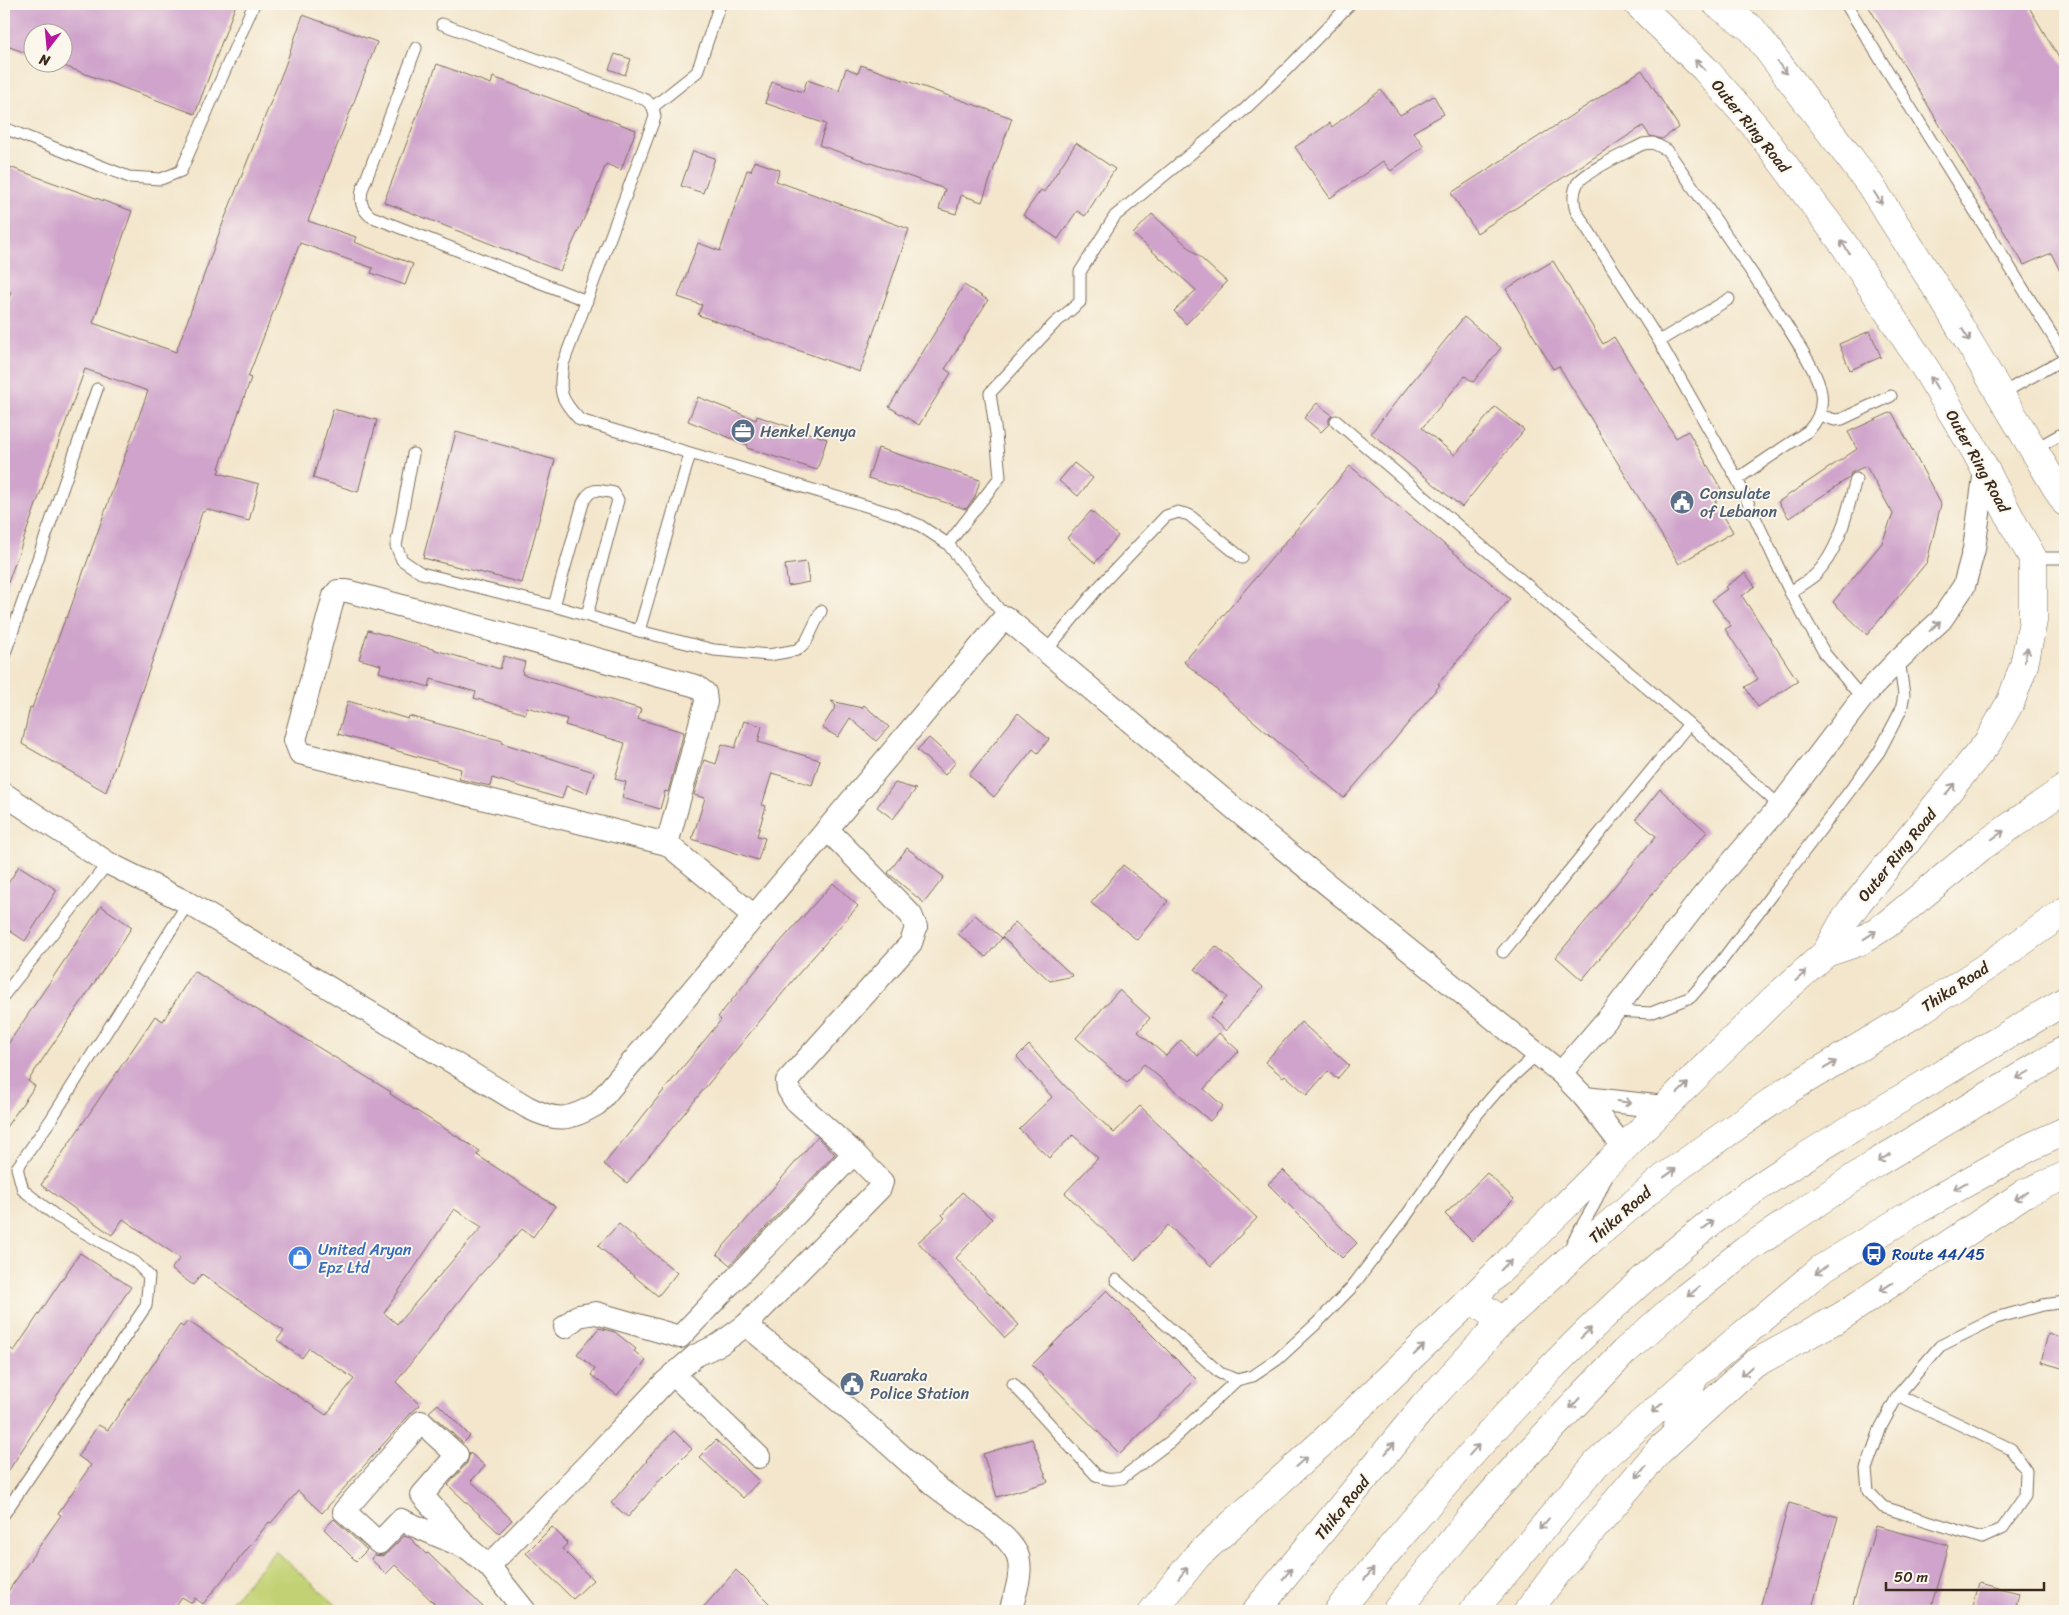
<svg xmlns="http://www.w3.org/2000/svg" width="2069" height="1615" font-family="Sriracha,sans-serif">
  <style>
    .green { fill: #c2d173; stroke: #7e7e48 }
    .building { fill: #cfa3cb; fill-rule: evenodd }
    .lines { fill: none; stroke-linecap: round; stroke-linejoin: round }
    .lane-casing { stroke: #7b6c5b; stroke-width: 13 }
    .street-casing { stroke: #7b6c5b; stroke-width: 24 }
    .secondary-casing { stroke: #7b6c5b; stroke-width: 29 }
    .primary-casing { stroke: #7b6c5b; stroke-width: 29 }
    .highway-casing { stroke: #7b6c5b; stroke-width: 29 }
    .lane { stroke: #fff; stroke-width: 11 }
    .street { stroke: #fff; stroke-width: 22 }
    .secondary { stroke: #fff; stroke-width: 28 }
    .primary { stroke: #fff; stroke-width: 28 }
    .highway { stroke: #fff; stroke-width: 28 }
    .oneway { stroke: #a79f9a }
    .labels { text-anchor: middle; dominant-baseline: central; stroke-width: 4; stroke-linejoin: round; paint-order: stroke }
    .street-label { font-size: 16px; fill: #3b2a1e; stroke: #fbf7ec }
    .service-label { font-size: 16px; fill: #4e5e75; stroke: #fbf7ec; text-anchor: start }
    .shop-label { font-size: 16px; fill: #366cbe; stroke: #fbf7ec; text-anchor: start }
    .transit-label { font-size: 16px; fill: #164399; stroke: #fbf7ec; text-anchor: start }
  </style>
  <rect width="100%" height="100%" fill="#fbf7ec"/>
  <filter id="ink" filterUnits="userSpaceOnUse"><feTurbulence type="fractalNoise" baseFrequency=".02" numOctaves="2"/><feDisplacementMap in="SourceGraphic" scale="10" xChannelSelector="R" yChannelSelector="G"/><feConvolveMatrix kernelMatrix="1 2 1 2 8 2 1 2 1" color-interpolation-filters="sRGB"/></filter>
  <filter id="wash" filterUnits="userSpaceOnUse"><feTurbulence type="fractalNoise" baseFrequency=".0096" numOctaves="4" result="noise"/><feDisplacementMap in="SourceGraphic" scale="20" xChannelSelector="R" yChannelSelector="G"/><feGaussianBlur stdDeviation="1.12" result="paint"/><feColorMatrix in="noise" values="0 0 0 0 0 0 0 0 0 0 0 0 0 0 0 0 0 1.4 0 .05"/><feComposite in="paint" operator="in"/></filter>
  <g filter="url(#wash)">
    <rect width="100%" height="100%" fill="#f3e6cc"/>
    <path class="green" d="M275,1551L343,1611H223Z"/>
    <g id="blocks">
      <g class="building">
        <path d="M4,4H236L195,114L53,62H62V32H32V55L4,45Z"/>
        <path d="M1867,4H2027L2065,68V281L2051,253L2024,265Z"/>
        <path d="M303,15L377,42L308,221L356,237L354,242L413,264L405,285L371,273L373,268L300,243L248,377L251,378L219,468H220L218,473L259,484L249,521L206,509L204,512H202L189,557L106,792L22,744L30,707L32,708L66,617L67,618L148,391L85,369L6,588H4V313L11,292L4,291V165L132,211L93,323L176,352L221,228L285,66Z"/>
        <path d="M615,54L631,59L625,75L609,69Z"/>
        <path d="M437,64L491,84L493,77L636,130L621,170L606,164L591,203L560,271L384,202Z"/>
        <path d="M861,65L1012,118L982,202L961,195L956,214L939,209L945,189L819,145L826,124L765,103L772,82L803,92L807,80L839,91L846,68L858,73Z"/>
        <path d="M1642,70L1679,127L1662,139L1650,136L1643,126L1477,233L1451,193Z"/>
        <path d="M1381,90L1400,115L1434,96L1444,114L1413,132L1424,146L1391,171L1383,161L1330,198L1295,147L1330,123L1332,127Z"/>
        <path d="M1076,143L1115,169L1085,216L1077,211L1058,239L1023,215L1041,190L1044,192Z"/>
        <path d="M693,151L715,158L703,193L681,186Z"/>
        <path d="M754,161L780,170L776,181L909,229L860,372L698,315L702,305L678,297L698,243L720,251L747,170L751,171Z"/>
        <path d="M1152,214L1227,282L1186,324L1174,311L1196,290L1133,234Z"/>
        <path d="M1553,261L1603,344L1614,337L1676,438L1688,431L1725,496L1715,501L1733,532L1679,564L1559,366L1553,369L1506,289Z"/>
        <path d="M964,285L988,300L945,369L951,373L919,425L889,407Z"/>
        <path d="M1464,317L1501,348L1473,382L1465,376L1422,428L1455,455L1495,407L1524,430L1462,507L1371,433Z"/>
        <path d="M1870,331L1881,357L1850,370L1839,344Z"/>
        <path d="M698,397L756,420L757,416L827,439L817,470L747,448L748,445L688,421Z"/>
        <path d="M1317,403L1332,415L1329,419V424L1321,432L1304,418Z"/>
        <path d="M333,409L377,420L358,492L313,478Z"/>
        <path d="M1892,412L1941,504L1927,562L1867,635L1833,602L1882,543L1893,514L1866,466L1851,473L1849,478L1789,518L1778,502L1857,449L1848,432Z"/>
        <path d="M456,432L555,460L522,583L423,558Z"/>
        <path d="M878,448L980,480L975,497L966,509L868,478Z"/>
        <path d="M1074,463L1093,478L1078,496L1059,481Z"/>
        <path d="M1350,466L1510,599L1438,684L1440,685L1390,745L1344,798L1184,662Z"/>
        <path d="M1091,511L1118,536L1095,563L1067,538Z"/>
        <path d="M806,562L809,582L788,586L785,565Z"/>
        <path d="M1745,573L1755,586L1742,596L1798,681L1758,707L1745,687L1758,679L1725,629L1731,626L1712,600L1727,589L1725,587Z"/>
        <path d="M368,630L500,669L504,656L525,662L522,674L641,709L638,719L684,732L668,792L665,791L660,809L622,798L626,782L615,779L625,743L565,725L567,719L527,707L525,714L474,698L476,692L431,679L429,687L379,672L381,665L359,659Z"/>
        <path d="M348,701L408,719L409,716L503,741L502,743L594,772L587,793L566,786L562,799L492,778L490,786L459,779L461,769L338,734Z"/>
        <path d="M831,701L862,708L864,705L889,727L876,741L850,718L838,737L822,728L836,706Z"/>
        <path d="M1018,713L1049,739L1038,753L1033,749L994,797L969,775Z"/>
        <path d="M744,721L762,726L758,742L820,760L812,785L772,773L762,805L766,806L757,836L765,838L758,860L692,839L705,798L694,795L704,760L716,764L722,744L735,748Z"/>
        <path d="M929,738L956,762L945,775L917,750Z"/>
        <path d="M895,783L916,789L893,819L877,807Z"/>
        <path d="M1660,789L1707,832L1666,877L1582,980L1556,957L1656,836L1636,819Z"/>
        <path d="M907,848L944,877L924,903L888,873Z"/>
        <path d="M1123,865L1168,901L1137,940L1091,903Z"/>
        <path d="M19,866L57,890L25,941L4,927V890Z"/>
        <path d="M833,883L858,906L800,972L627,1183L604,1164L721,1020L718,1017L765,959Z"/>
        <path d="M101,906L132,927L28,1081L35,1086L4,1130V1050Z"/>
        <path d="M975,915L1002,938L986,957L958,934Z"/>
        <path d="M1015,922L1073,976L1050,981L1002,937Z"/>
        <path d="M1216,946L1263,987L1226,1031L1210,1017L1227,997L1195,969Z"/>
        <path d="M194,971L391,1092L390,1094L480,1151L477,1155L555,1206L533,1237L522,1229L472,1284L396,1382L420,1405L411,1413L322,1513L298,1491L271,1523L269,1522L203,1604L195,1598L192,1603L182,1597L172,1611H4V1597L61,1515L58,1513L91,1465L78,1456L98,1425L108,1430L180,1325L183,1327L188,1321L326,1415L354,1379L309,1348L302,1358L277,1340L284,1331L202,1274L193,1285L171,1269L180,1258L123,1219L112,1235L41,1185L155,1016L163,1021ZM454,1209L482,1227L397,1324L384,1313Z"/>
        <path d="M1119,990L1150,1018L1138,1032L1166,1056L1181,1040L1198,1056L1219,1033L1239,1051L1204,1089L1223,1106L1210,1121L1144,1064L1127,1083L1076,1038Z"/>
        <path d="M1301,1022L1349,1065L1337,1079L1328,1071L1307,1095L1285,1075L1283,1077L1265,1062Z"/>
        <path d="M1029,1045L1064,1085L1114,1133L1140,1106L1257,1218L1211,1266L1168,1225L1135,1260L1065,1193L1098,1158L1073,1135L1049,1158L1019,1129L1052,1097L1017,1057Z"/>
        <path d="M817,1137L835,1154L730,1265L717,1254Z"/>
        <path d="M1283,1170L1357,1243L1342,1258L1268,1184Z"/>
        <path d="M1487,1173L1514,1199L1472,1241L1445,1214Z"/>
        <path d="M962,1192L992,1219L956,1258L1019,1325L1005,1338L918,1242L945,1218L942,1215Z"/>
        <path d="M619,1224L677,1273L658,1296L598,1246Z"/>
        <path d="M80,1253L131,1287L65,1383L4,1478V1344L14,1351Z"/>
        <path d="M1107,1290L1196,1379L1120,1454L1032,1365Z"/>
        <path d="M599,1328L615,1332L636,1349L634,1351L646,1361L617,1395L591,1375L595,1369L577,1354Z"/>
        <path d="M2048,1334L2065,1338V1369L2041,1362Z"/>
        <path d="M438,1404L470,1436L463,1443L429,1412Z"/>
        <path d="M674,1431L692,1449L664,1477L663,1476L628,1517L611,1503L647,1461L646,1460Z"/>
        <path d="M1032,1439L1048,1482L997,1497L983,1454Z"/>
        <path d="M716,1440L759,1481L743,1498L699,1457Z"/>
        <path d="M470,1453L485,1466L471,1481L512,1520L499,1533L448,1485L467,1463Z"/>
        <path d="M1789,1503L1838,1517L1811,1611H1759Z"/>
        <path d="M334,1519L367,1550L356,1561L324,1529Z"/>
        <path d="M1876,1526L1948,1545L1930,1611H1851Z"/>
        <path d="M552,1527L568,1543L562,1549L593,1580L573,1599L526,1553Z"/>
        <path d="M404,1536L410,1538L426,1554L428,1553L487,1611H442L395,1565L386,1574L371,1559L374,1555L382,1556L388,1552Z"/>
        <path d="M736,1570L777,1611H700Z"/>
        <path d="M1979,1583L2019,1593L2015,1611H1972Z"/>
      </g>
    </g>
  </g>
  <g filter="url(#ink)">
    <use href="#blocks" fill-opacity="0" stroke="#7b6c5b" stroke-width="1"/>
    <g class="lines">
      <defs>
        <g id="lane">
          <path d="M720,4L697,72L653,107L655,117L563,364C559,392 559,398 580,420L893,514L919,525L948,544L1005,617"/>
          <path d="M1846,4L2065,356"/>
          <path d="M442,24L646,100L653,107"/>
          <path d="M416,48L362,190C360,202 361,207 370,216L587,301"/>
          <path d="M4,128L129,177L161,179L181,171L254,4"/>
          <path d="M1659,341L1729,299"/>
          <path d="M2001,394L2065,358"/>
          <path d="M1819,415L1835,420L1842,419L1891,396"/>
          <path d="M1336,421L1689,724L1780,806"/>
          <path d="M2035,449L2065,432"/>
          <path d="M413,454L396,546L402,560L421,573L554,606L639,631L690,454"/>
          <path d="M1737,479L1808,431C1818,421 1823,408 1821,393C1818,372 1796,341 1785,323C1747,264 1707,207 1667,150L1653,143L1643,144C1628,152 1585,171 1577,184C1573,193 1573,202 1576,211L1659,341L1737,479L1790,592L1825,654L1862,698"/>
          <path d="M948,544L1000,477L996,434L990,393L1054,324L1080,302V272L1115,216L1244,110L1287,69L1350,4"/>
          <path d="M2033,558H2065"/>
          <path d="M1790,592C1798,587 1808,581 1815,575C1840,550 1847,512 1856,479"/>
          <path d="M554,606L583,503C591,486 598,490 614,493L618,500L587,615"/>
          <path d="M639,631L714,650L769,655L797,650L806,642L821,611"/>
          <path d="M1046,651L1098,588L1166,516L1178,512L1189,515L1242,558"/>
          <path d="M4,656L97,389"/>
          <path d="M1503,952L1689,724"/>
          <path d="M4,995L108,863"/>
          <path d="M1614,1011L1651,1013L1691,997L1717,967L1879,752L1901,710L1904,695L1899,659"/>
          <path d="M1572,1243L1594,1205L1607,1176"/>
          <path d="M1116,1280L1220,1373L1237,1380L1253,1376L1278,1359L1317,1323L1351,1288L1404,1219L1473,1119L1498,1090L1537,1054"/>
          <path d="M1013,1384L1096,1475C1105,1480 1112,1480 1122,1478L1171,1441L1237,1380"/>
          <path d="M1898,1395L2011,1449L2026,1471L2025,1496L2002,1529L1982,1538L1883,1507L1868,1491L1866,1469L1881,1427L1898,1395L1940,1346L1996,1318L2043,1305L2065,1302"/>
          <path d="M4,1514L146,1306L149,1276L135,1262L56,1216L23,1190L17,1168L50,1121L188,903"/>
        </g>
        <g id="street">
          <path d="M4,794L108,863L188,903L527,1107C556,1122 569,1121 597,1104L1005,617L1260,830L1561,1073L1585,1098L1624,1148"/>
          <path d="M667,844L706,702L705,693L696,686L347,591H338L334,596L295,740L300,753L667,844L754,916"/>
          <path d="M1561,1073L1614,1011L1701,898L1780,806L1862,698L1899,659L1941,620L1964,586L1974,549L1985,470"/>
          <path d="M1585,1098L1664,1107"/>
          <path d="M746,1325C789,1360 833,1395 875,1432C895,1449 914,1468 934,1485C959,1506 1000,1525 1016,1552C1025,1568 1015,1595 1010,1611"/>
          <path d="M565,1327L578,1316L596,1313L680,1337L854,1153L794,1099L788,1089L787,1081L911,943L916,927L911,915L827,829"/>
          <path d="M673,1374L759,1457"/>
          <path d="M469,1549L422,1495L457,1455L421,1422L344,1511L379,1543L401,1520L469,1549L489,1566"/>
          <path d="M525,1611L489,1566L590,1462L665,1382L695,1356L720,1344L746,1325L880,1188L882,1182L854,1153"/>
        </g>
        <g id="secondary">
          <path d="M1256,1611L1424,1406L1502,1321L1586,1244L1666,1176L1788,1090L1921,1010L1989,965L2065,911"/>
          <path d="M1473,1611L1597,1463L1694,1376L1821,1269L1919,1209L2030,1147L2065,1131"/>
        </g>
        <g id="primary">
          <path d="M1638,4L1705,69L1755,126L1843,243L1927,371L1976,452L2015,527L2033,558V621L2024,665L2011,701L1988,742L1858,902L1842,924L1826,953"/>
          <path d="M1717,4L1752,29L1869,183L1939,292L2065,502"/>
          <path d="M1471,1299L1502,1321"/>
          <path d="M1675,1435L1694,1376"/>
          <path d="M1153,1611L1197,1556L1325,1440L1471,1299L1773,1000L1826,953L1859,942L1886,925L1981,847L2065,788"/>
          <path d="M1528,1611L1562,1566L1658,1452L1754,1364L1842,1316L2025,1193L2065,1176"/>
        </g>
        <g id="highway">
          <path d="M1338,1611C1453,1472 1571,1332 1714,1220C1759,1184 1813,1152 1862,1122C1930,1081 1997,1041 2065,1001"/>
          <path d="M1396,1611L1472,1516L1521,1461L1624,1352L1686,1297L1746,1250L1876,1163L2065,1050"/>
        </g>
      </defs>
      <use href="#lane" class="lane-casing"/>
      <use href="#street" class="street-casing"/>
      <use href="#secondary" class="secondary-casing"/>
      <use href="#primary" class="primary-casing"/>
      <use href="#highway" class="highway-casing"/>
      <use href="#lane" class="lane"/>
      <use href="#street" class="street"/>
      <use href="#secondary" class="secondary"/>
      <use href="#primary" class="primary"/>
      <use href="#highway" class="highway"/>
    </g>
    <defs><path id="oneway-shaft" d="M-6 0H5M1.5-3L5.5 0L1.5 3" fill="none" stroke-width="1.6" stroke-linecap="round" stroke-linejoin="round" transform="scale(1.25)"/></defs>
    <g class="oneway">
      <use href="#oneway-shaft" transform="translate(1700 65) rotate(-135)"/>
      <use href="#oneway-shaft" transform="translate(1782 68) rotate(53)"/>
      <use href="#oneway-shaft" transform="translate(1878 198) rotate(57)"/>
      <use href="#oneway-shaft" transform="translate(1845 247) rotate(-124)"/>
      <use href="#oneway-shaft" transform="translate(1966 335) rotate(58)"/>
      <use href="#oneway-shaft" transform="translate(1934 383) rotate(-121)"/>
      <use href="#oneway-shaft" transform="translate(1935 626) rotate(-43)"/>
      <use href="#oneway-shaft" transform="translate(2026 655) rotate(-78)"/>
      <use href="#oneway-shaft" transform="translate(1950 789) rotate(-51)"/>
      <use href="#oneway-shaft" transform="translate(1998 835) rotate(-35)"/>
      <use href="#oneway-shaft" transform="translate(1870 935) rotate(-33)"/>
      <use href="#oneway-shaft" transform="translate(1801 976) rotate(-42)"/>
      <use href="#oneway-shaft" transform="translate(1830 1065) rotate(-31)"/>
      <use href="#oneway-shaft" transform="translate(2023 1075) rotate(150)"/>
      <use href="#oneway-shaft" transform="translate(1683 1088) rotate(-44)"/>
      <use href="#oneway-shaft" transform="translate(1624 1102) rotate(7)"/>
      <use href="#oneway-shaft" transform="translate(1884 1158) rotate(149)"/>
      <use href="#oneway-shaft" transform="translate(1670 1173) rotate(-36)"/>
      <use href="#oneway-shaft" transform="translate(1960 1186) rotate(151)"/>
      <use href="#oneway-shaft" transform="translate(2021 1196) rotate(148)"/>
      <use href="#oneway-shaft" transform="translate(1708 1225) rotate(-39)"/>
      <use href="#oneway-shaft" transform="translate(1506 1265) rotate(-45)"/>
      <use href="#oneway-shaft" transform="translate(1821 1270) rotate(144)"/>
      <use href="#oneway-shaft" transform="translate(1886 1287) rotate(147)"/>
      <use href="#oneway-shaft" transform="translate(1693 1292) rotate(141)"/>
      <use href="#oneway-shaft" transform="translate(1586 1333) rotate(-44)"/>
      <use href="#oneway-shaft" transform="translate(1419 1350) rotate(-44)"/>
      <use href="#oneway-shaft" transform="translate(1747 1371) rotate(138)"/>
      <use href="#oneway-shaft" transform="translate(1575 1403) rotate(133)"/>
      <use href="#oneway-shaft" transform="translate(1657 1408) rotate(138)"/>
      <use href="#oneway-shaft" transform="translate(1390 1448) rotate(-51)"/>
      <use href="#oneway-shaft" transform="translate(1474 1450) rotate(-48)"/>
      <use href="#oneway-shaft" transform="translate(1301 1462) rotate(-42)"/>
      <use href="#oneway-shaft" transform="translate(1641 1472) rotate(130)"/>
      <use href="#oneway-shaft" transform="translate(1544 1524) rotate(131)"/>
      <use href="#oneway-shaft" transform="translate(1183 1573) rotate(-51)"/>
      <use href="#oneway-shaft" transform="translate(1287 1574) rotate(-51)"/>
      <use href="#oneway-shaft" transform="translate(1369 1574) rotate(-50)"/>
    </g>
  </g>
  <defs>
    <symbol id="office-disc" viewBox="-11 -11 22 22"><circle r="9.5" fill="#5c6f8a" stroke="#fbf7ec"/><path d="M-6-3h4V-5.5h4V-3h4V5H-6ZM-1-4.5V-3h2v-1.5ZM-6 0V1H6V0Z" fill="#fff"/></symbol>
    <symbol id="civic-disc" viewBox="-11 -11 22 22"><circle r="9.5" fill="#5c6f8a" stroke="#fbf7ec"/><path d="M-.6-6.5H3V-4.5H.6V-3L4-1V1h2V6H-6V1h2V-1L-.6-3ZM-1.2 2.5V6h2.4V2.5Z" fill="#fff"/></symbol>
    <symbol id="bus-disc" viewBox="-11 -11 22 22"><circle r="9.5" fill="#1a4fb4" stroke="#fbf7ec"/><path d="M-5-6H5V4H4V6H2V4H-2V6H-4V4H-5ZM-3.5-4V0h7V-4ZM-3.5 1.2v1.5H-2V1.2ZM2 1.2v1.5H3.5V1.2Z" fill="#fff"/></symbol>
    <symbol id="shop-disc" viewBox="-11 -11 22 22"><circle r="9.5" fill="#3f7fe0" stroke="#fbf7ec"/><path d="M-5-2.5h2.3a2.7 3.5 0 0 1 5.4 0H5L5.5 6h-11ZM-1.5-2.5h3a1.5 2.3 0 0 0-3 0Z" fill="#fff"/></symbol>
  </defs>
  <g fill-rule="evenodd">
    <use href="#office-disc" x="729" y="417" width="28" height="28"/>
    <use href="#civic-disc" x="1668" y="488" width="28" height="28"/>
    <use href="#bus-disc" x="1860" y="1240" width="28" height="28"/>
    <use href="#shop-disc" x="286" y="1244" width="28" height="28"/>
    <use href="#civic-disc" x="838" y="1370" width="28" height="28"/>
  </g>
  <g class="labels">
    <g class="street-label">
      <text transform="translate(1751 126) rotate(51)">Outer Ring Road</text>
      <text transform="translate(1978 461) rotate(61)">Outer Ring Road</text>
      <text transform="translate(1897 855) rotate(-51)">Outer Ring Road</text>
      <text transform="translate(1955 987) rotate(-33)">Thika Road</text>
      <text transform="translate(1620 1215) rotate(-41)">Thika Road</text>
      <text transform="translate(1342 1508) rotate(-51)">Thika Road</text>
    </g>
    <g class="service-label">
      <text x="760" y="431">Henkel Kenya</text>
      <text x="1700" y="493">Consulate<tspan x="1700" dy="18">of Lebanon</tspan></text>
      <text x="870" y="1375">Ruaraka<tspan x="870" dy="18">Police Station</tspan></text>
    </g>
    <g class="shop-label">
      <text x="318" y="1249">United Aryan<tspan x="318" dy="18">Epz Ltd</tspan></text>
    </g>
    <g class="transit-label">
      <text x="1892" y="1254">Route 44/45</text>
    </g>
  </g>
  <rect width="2069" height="1615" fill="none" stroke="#fbf7ec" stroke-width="20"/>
  <g transform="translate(48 48) rotate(196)"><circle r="24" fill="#fbf7ec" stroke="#aea59a"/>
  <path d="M0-4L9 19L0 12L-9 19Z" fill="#b5179e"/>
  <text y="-8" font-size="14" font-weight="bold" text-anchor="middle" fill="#3b2a1e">N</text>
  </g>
  <path d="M1886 1582v8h158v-8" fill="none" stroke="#3b2a1e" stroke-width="2.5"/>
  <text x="1894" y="1582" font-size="15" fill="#3b2a1e" stroke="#fbf7ec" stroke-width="4" paint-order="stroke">50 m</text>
</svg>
